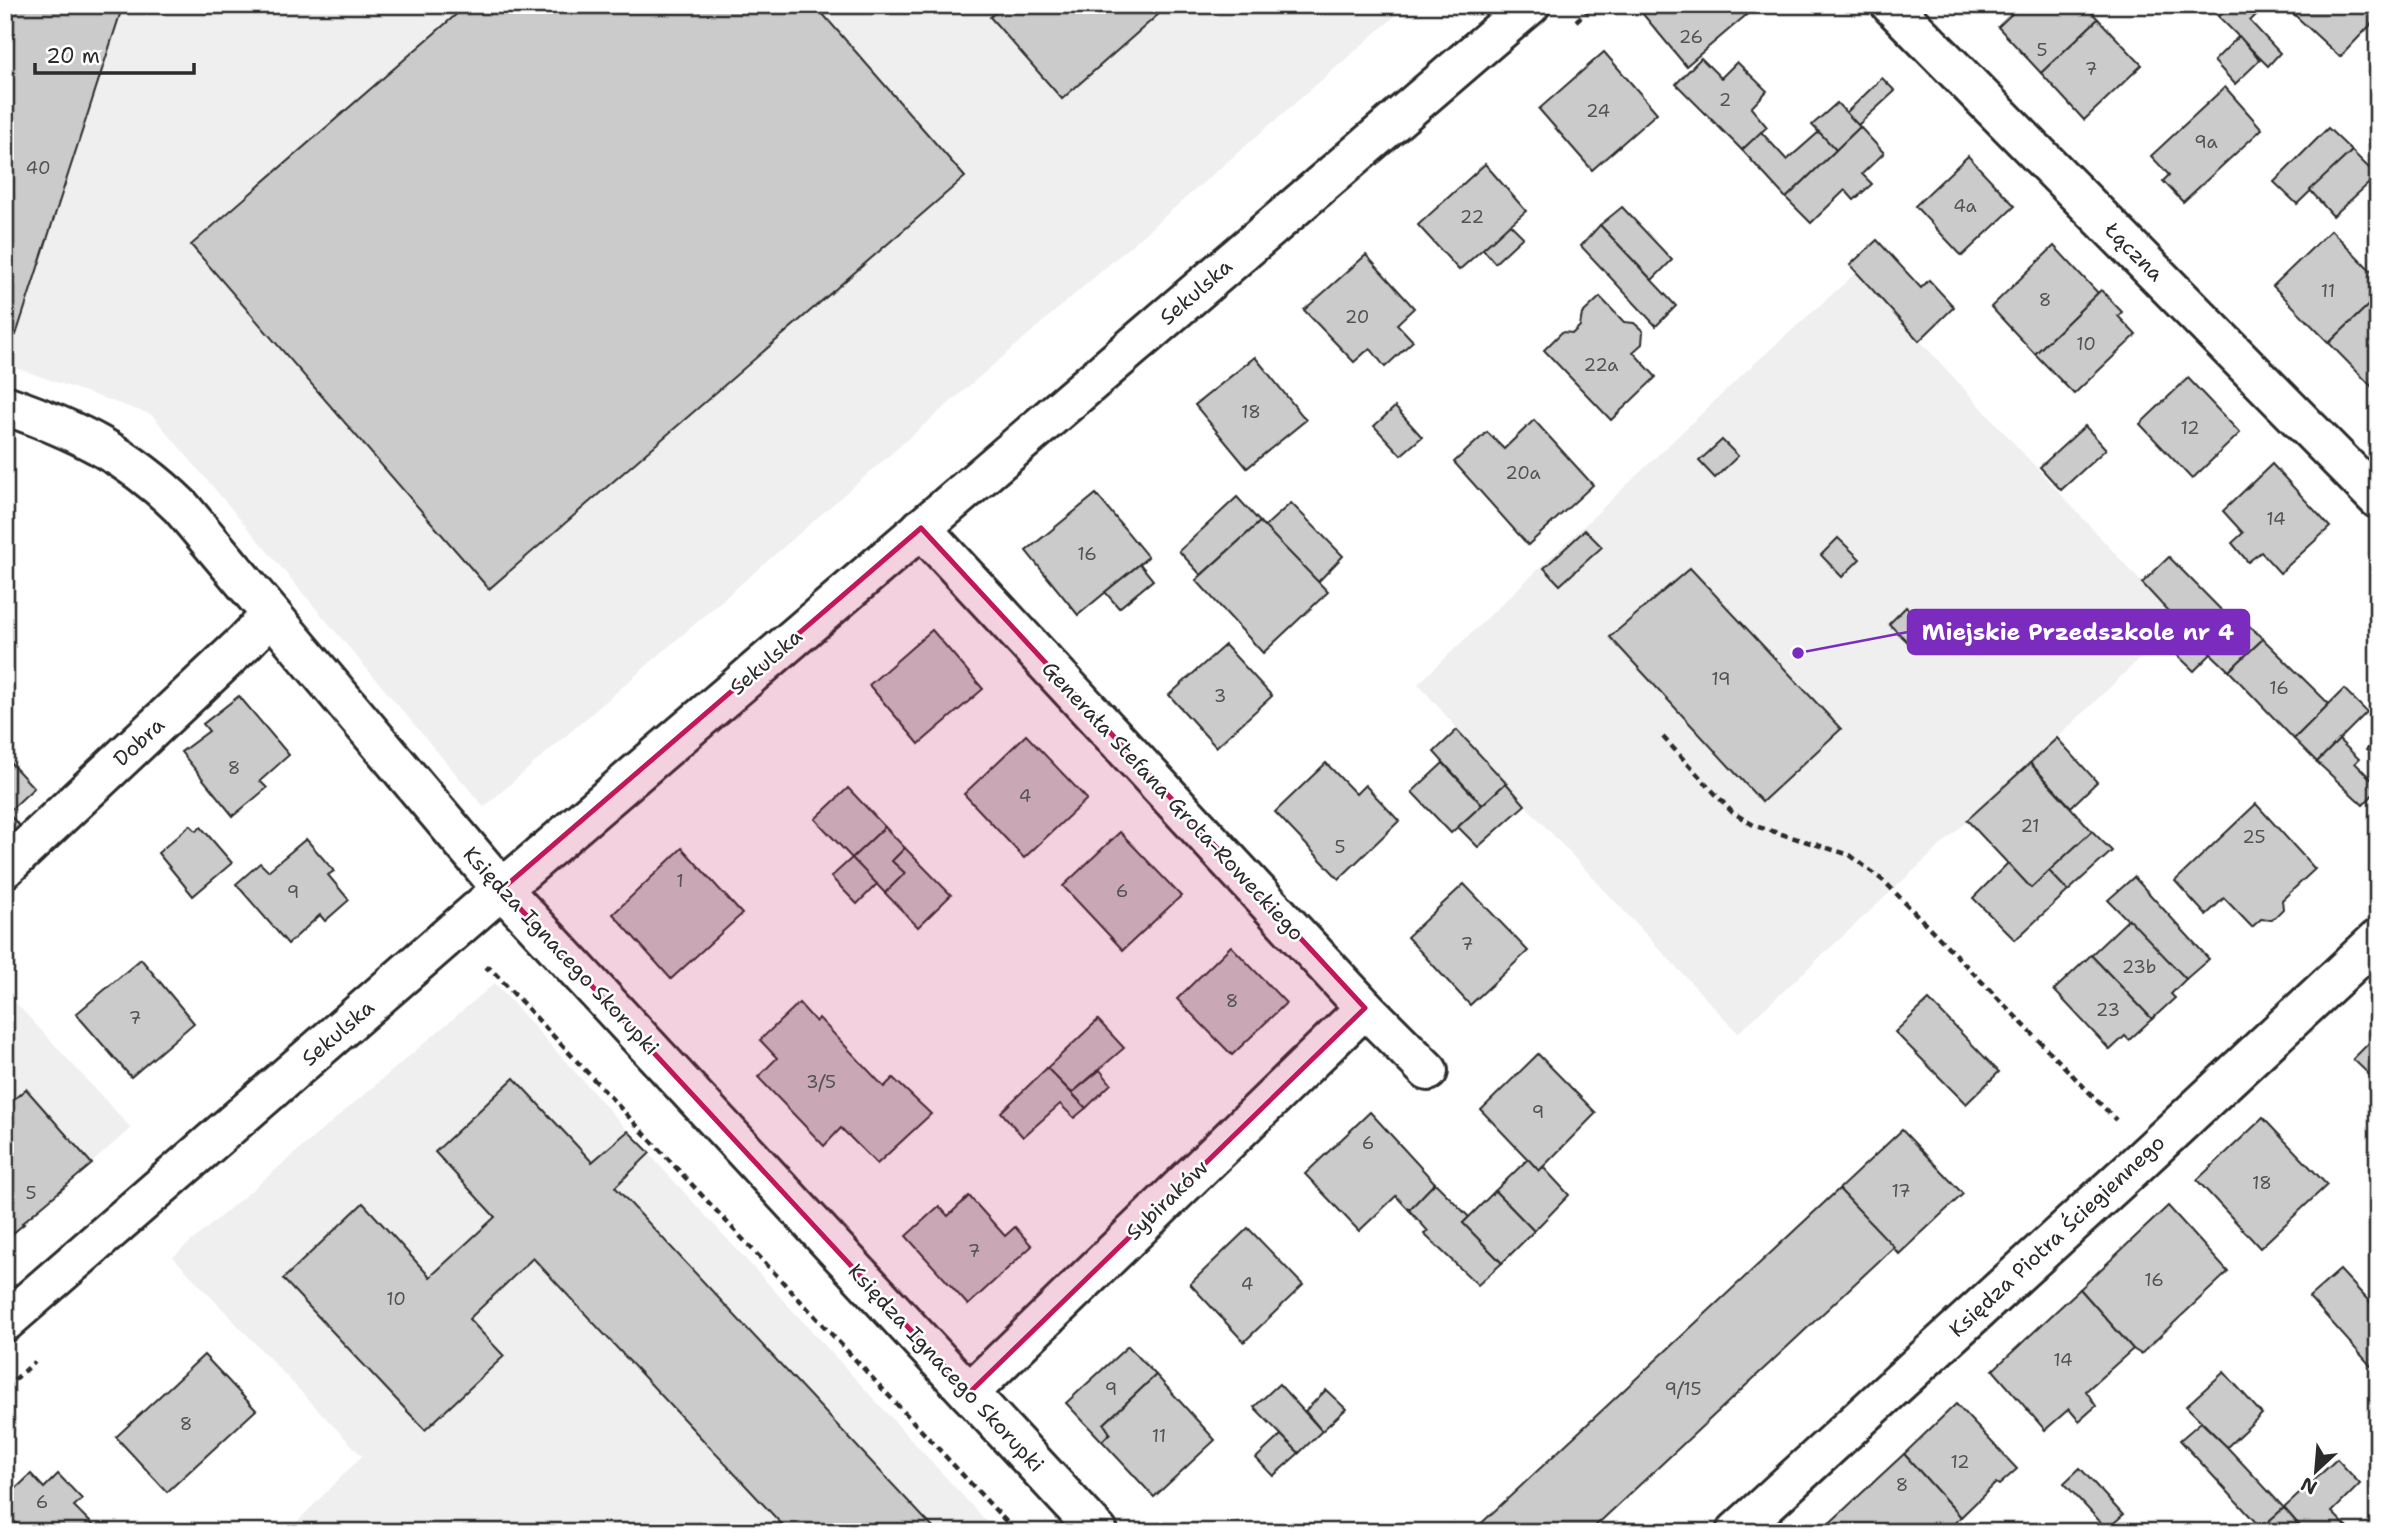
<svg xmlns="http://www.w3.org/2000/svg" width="2383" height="1537" font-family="'Shantell Sans',sans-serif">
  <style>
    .built { fill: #efefef }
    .building { fill: #cbcbcb; stroke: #2b2b2b; stroke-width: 2 }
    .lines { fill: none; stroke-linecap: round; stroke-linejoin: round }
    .minor-casing { stroke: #2b2b2b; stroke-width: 44 }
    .path { stroke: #2b2b2b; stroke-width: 4.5; stroke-dasharray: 7 5; stroke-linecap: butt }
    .minor { stroke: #fff; stroke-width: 38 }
    .marked { fill: #c2185b; fill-opacity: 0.2; stroke: #c2185b; stroke-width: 5; stroke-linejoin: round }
    .labels { text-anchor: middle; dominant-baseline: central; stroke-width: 5; stroke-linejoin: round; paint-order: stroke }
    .number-label { font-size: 18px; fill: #535353 }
    .street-label { font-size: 21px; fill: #2b2b2b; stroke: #fff }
    .leader { fill: none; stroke: #7b2cbf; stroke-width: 2.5 }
    .callout-dot { fill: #7b2cbf; stroke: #fff; stroke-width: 2.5 }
    .callout { fill: #7b2cbf; stroke: #7b2cbf; stroke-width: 2.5 }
    .callout-label { font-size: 23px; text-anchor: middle; font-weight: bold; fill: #fff }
  </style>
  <rect width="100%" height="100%" fill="#fff"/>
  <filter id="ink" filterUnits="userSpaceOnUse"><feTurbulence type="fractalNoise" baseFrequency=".0143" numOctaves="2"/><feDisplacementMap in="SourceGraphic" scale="14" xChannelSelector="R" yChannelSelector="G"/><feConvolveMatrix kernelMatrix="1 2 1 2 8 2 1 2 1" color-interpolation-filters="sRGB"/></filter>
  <g filter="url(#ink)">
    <g class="built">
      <path d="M5,5H1408L484,807L152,415L7,365L16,335L5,331Z"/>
      <path d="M1857,272L2178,622L2057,738L1738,1033L1525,805L1418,684L1743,374Z"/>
      <path d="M495,983L628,1131L996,1532H287L362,1456L173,1257Z"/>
      <path d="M5,991L131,1128L5,1240Z"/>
    </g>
    <g class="building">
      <path d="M5,5H123L16,335L5,331Z"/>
      <path d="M467,5H815L965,177L489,589L191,245Z"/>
      <path d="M1004,5H1169L1062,99L990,17Z"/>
      <path d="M1639,5H1758L1686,66L1637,7Z"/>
      <path d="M2021,5H2085L2098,19L2041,73L1998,27Z"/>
      <path d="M2208,5H2230L2219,17Z"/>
      <path d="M2230,5H2266L2250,21L2280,53L2268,66L2219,17Z"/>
      <path d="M2284,5H2378V17L2340,57Z"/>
      <path d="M2098,19L2142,65L2084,120L2041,73Z"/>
      <path d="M2239,36L2260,60L2235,84L2214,61Z"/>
      <path d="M1604,52L1657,113L1592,170L1539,109Z"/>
      <path d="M1701,58L1721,78L1737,62L1767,91L1751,108L1767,127L1742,150L1676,84Z"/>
      <path d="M1882,78L1895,91L1858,125L1846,113Z"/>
      <path d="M2225,87L2262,129L2183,202L2163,181L2169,175L2151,156Z"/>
      <path d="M1837,103L1860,127L1836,150L1812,125Z"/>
      <path d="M1860,127L1884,153L1862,174L1872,184L1854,200L1845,190L1811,223L1786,198Z"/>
      <path d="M2328,128L2352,151L2297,204L2274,182Z"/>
      <path d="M1761,132L1787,160L1819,132L1836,150L1786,198L1742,150Z"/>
      <path d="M2352,151L2377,176L2333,216L2310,190Z"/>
      <path d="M1968,156L2015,206L1962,256L1915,206Z"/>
      <path d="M1485,164L1526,211L1459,270L1418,225Z"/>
      <path d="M1622,207L1672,260L1652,280L1600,225Z"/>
      <path d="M1510,224L1523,237L1495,263L1483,249Z"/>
      <path d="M1600,225L1676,306L1656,326L1581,246Z"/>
      <path d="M2331,230L2378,278V296L2329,343L2273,286Z"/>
      <path d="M1877,240L1921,288L1929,280L1954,307L1919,341L1850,265Z"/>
      <path d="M2054,246L2098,293L2035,354L1991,307Z"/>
      <path d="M1366,255L1414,308L1397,324L1413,341L1385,367L1370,348L1354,362L1304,310Z"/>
      <path d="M2101,290L2122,312L2118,316L2136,335L2074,394L2035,354Z"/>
      <path d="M2378,296V393L2329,343Z"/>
      <path d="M1600,297L1624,322L1634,323L1643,331L1642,344L1633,352L1656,377L1611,420L1544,350L1562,332L1573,333L1580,326L1582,314Z"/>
      <path d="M1255,357L1306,420L1247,468L1195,405Z"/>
      <path d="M2188,378L2240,433L2192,479L2140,424Z"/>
      <path d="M1395,407L1422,437L1401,455L1374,426Z"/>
      <path d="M1534,420L1593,485L1528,545L1454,462L1487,432L1504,449Z"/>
      <path d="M2085,426L2106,449L2061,490L2040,467Z"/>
      <path d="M1722,440L1738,456L1715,478L1699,461Z"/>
      <path d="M2272,464L2330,527L2280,573L2261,552L2248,562L2232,543L2243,533L2223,511Z"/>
      <path d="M1096,494L1148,557L1078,615L1026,551Z"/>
      <path d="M1237,497L1260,522L1201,575L1179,551Z"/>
      <path d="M1291,503L1343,556L1318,582L1264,527Z"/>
      <path d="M1260,522L1328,592L1263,653L1196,580Z"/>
      <path d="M1585,530L1602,547L1560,585L1544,568Z"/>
      <path d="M1838,538L1860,559L1842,577L1821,555Z"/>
      <path d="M2169,557L2238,627L2244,621L2263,639L2229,671L2178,622L2142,583Z"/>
      <path d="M1140,564L1153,580L1119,608L1105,592Z"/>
      <path d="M1690,568L1841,729L1762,802L1610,637Z"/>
      <path d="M1906,607L1928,629L1912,646L1889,624Z"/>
      <path d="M932,630L983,689L919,744L869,685Z"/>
      <path d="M2188,632L2211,654L2194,671L2171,649Z"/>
      <path d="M2263,639L2329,704L2294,739L2229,671Z"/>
      <path d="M1225,645L1272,696L1216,747L1169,695Z"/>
      <path d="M2344,689L2367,712L2317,762L2294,739Z"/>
      <path d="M239,696L289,755L260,781L267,788L233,816L181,752L209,731L203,724Z"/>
      <path d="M1457,730L1506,783L1482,805L1434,752Z"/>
      <path d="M1026,735L1087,799L1024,858L964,794Z"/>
      <path d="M2378,737V761L2366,750Z"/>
      <path d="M2057,738L2097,782L2071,807L2030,763Z"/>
      <path d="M2339,740L2359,759L2355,763L2378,786V789L2363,805L2317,762Z"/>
      <path d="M5,757L34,788L7,813L20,826L5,839Z"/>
      <path d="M1326,763L1356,794L1365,785L1399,821L1339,879L1275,812Z"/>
      <path d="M1443,763L1482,805L1451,833L1412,792Z"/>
      <path d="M2030,763L2092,831L2031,888L1967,820Z"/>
      <path d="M1506,783L1525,805L1478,847L1458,827Z"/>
      <path d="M848,788L885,827L852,858L815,819Z"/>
      <path d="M2256,804L2315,869L2282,900L2283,909L2272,920L2261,919L2252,927L2224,898L2206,915L2175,881Z"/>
      <path d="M190,825L196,831L201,827L232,863L193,896L158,853Z"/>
      <path d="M885,827L905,848L892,861L905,873L885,893L852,858Z"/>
      <path d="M2092,831L2112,851L2068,891L2049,871Z"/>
      <path d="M1120,832L1181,896L1123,950L1063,886Z"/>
      <path d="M306,839L334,871L328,875L349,900L325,921L320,915L288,944L236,884L260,863L268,871Z"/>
      <path d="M682,848L742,914L671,979L613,914Z"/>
      <path d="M905,848L951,895L918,927L885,893L905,873L892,861Z"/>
      <path d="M852,858L877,884L857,904L831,877Z"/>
      <path d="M2008,863L2031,888L2049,871L2068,891L2015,940L1973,898Z"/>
      <path d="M2134,877L2209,959L2186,979L2108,900Z"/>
      <path d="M1464,884L1528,951L1470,1005L1407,937Z"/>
      <path d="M2129,919L2186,979L2171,994L2175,998L2152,1019L2091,955Z"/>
      <path d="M1231,946L1286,1003L1232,1055L1177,999Z"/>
      <path d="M2091,955L2152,1019L2129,1040L2125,1036L2110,1050L2054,990Z"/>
      <path d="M141,959L194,1023L131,1077L76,1014Z"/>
      <path d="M1929,1000L1999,1072L1966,1104L1895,1032Z"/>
      <path d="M799,1003L816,1022L819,1018L884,1087L893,1078L931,1114L877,1164L841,1128L824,1146L758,1077L777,1058L760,1040Z"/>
      <path d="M1098,1020L1124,1048L1072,1093L1047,1068Z"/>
      <path d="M2375,1037L2378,1040V1083L2353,1059Z"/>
      <path d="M1538,1054L1596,1113L1539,1171L1481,1110Z"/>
      <path d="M1047,1068L1086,1108L1074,1118L1060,1104L1023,1137L1001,1112Z"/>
      <path d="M1100,1070L1111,1084L1086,1108L1072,1093Z"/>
      <path d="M514,1078L592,1162L628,1131L650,1153L615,1187L937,1532H789L533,1258L469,1319L504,1356L425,1430L283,1279L363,1203L430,1277L495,1217L435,1152Z"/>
      <path d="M26,1089L92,1164L22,1223L24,1224L5,1240V1107Z"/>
      <path d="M1370,1112L1435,1183L1409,1210L1396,1196L1359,1231L1305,1174Z"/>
      <path d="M2263,1118L2327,1185L2260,1248L2197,1180Z"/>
      <path d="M1902,1130L1963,1194L1899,1254L1839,1189Z"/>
      <path d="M1528,1159L1539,1171L1543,1167L1569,1195L1534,1231L1495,1191Z"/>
      <path d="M1435,1183L1469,1217L1463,1223L1502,1263L1478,1285L1424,1234L1428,1231L1409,1210Z"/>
      <path d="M1839,1189L1894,1247L1589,1532H1472Z"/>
      <path d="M1495,1191L1534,1231L1502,1263L1463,1223Z"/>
      <path d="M969,1196L1005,1236L1015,1227L1032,1246L968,1305L906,1236L939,1206L948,1216Z"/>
      <path d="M2168,1206L2228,1272L2141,1354L2133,1349L2080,1289Z"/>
      <path d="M1248,1228L1303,1285L1244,1342L1190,1284Z"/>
      <path d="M2340,1270L2378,1311V1374L2309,1297Z"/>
      <path d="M2080,1289L2133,1349L2086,1391L2096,1406L2079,1421L2069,1409L2045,1430L1993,1370Z"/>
      <path d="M1128,1346L1156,1375L1104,1424L1110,1433L1102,1441L1066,1403Z"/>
      <path d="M204,1355L256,1410L167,1492L116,1437Z"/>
      <path d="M2224,1372L2262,1414L2227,1447L2186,1406Z"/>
      <path d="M1156,1375L1215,1440L1154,1497L1102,1441L1110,1433L1104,1424Z"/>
      <path d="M1279,1384L1322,1431L1299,1453L1254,1407Z"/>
      <path d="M1326,1390L1346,1409L1322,1431L1305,1411Z"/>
      <path d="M1956,1404L2017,1469L1999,1485L1996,1483L1961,1517L1904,1454Z"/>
      <path d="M2201,1422L2227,1447L2284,1508L2261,1528L2180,1440Z"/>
      <path d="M1281,1435L1299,1453L1273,1476L1256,1458Z"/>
      <path d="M1904,1454L1961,1517L1945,1532H1824L1822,1530Z"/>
      <path d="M2337,1459L2360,1484L2332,1512L2349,1529L2346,1532H2305L2284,1508Z"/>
      <path d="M2080,1468L2123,1515L2107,1529L2064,1483Z"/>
      <path d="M31,1474L44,1488L58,1474L82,1499L74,1506L100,1532H24L5,1512V1499Z"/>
      <path d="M2284,1508L2305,1532H2257L2261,1528Z"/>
      <path d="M5,1512L24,1532H5Z"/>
    </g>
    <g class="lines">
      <defs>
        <g id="minor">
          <path d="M1891,5L2378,499"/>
          <path d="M5,405C76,430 127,454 181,507L502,889L1098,1532"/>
          <path d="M921,528L1365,1008L1428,1071"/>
          <path d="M5,868L244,643L271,615"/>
          <path d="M5,1322L502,889L1530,5"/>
          <path d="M969,1393L1365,1008"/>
          <path d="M1736,1532L2135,1166L2378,939"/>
        </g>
      </defs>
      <use href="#minor" class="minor-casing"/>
      <g class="path">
        <path d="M1576,21L1594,5"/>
        <path d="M1663,737L1732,812L1755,826L1850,855L1885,882L2116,1120"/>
        <path d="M486,970L489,967L1016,1532"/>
        <path d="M5,1388L35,1362"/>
      </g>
      <use href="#minor" class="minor"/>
    </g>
  </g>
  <path class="marked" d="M921,528L1365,1008L969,1393L502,889Z"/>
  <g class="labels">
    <g class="number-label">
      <text x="1691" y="37">26</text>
      <text x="2042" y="50">5</text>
      <text x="2091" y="69">7</text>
      <text x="1725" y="100">2</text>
      <text x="1598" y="111">24</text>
      <text x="2206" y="142">9a</text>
      <text x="38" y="168">40</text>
      <text x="1965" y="206">4a</text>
      <text x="1472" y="217">22</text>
      <text x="2328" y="291">11</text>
      <text x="2045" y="300">8</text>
      <text x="1357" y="317">20</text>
      <text x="2086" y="344">10</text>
      <text x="1601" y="365">22a</text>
      <text x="1251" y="412">18</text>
      <text x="2190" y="428">12</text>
      <text x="1523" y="473">20a</text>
      <text x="2276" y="519">14</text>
      <text x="1087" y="554">16</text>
      <text x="1721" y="679">19</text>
      <text x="2279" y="688">16</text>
      <text x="1220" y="696">3</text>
      <text x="234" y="768">8</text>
      <text x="1025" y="796">4</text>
      <text x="2030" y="826">21</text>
      <text x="2254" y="837">25</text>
      <text x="1340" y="847">5</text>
      <text x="680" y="881">1</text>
      <text x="1122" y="891">6</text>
      <text x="293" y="892">9</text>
      <text x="1467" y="944">7</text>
      <text x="2139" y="967">23b</text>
      <text x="1232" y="1001">8</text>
      <text x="2108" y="1010">23</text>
      <text x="135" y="1018">7</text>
      <text x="821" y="1082">3/5</text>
      <text x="1538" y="1112">9</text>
      <text x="1368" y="1143">6</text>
      <text x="2262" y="1183">18</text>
      <text x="1901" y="1191">17</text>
      <text x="31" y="1193">5</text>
      <text x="974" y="1251">7</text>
      <text x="2154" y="1280">16</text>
      <text x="1247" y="1284">4</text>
      <text x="396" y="1299">10</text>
      <text x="2063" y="1360">14</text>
      <text x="1111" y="1389">9</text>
      <text x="1683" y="1389">9/15</text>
      <text x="186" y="1424">8</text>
      <text x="1159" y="1436">11</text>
      <text x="1960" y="1462">12</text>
      <text x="1902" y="1485">8</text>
      <text x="42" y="1502">6</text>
    </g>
    <g class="street-label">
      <text transform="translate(2134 252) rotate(45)">Łączna</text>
      <text transform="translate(1196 292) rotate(-41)">Sekulska</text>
      <text transform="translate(766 662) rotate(-41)">Sekulska</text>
      <text transform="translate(139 742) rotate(-43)">Dobra</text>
      <text transform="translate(1173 801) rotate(47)">Generała Stefana Grota-Roweckiego</text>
      <text transform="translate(561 951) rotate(47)">Księdza Ignacego Skorupki</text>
      <text transform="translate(338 1033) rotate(-41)">Sekulska</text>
      <text transform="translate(1167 1200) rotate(-44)">Sybiraków</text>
      <text transform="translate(2057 1236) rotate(-43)">Księdza Piotra Ściegiennego</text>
      <text transform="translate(946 1368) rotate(47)">Księdza Ignacego Skorupki</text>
    </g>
  </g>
  <path class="leader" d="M1798 653L1908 632"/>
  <circle class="callout-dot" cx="1798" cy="653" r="7"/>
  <rect class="callout" x="1908" y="610" width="341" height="44" rx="7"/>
  <g class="callout-label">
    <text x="2078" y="640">Miejskie Przedszkole nr 4</text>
  </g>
  <rect width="2383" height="1537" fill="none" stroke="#fff" stroke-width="28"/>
  <rect x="14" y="14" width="2355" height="1509" fill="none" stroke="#2b2b2b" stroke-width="2.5" filter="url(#ink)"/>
  <g transform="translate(2316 1471) rotate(206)" stroke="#ffffff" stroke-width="5" paint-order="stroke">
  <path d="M0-5L12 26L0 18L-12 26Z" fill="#2b2b2b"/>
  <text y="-10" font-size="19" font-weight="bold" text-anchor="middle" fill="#2b2b2b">N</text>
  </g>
  <path d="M35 63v10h159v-10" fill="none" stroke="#2b2b2b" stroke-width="3.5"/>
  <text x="46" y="63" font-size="21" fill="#2b2b2b" stroke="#ffffff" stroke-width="5" paint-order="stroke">20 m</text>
</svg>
